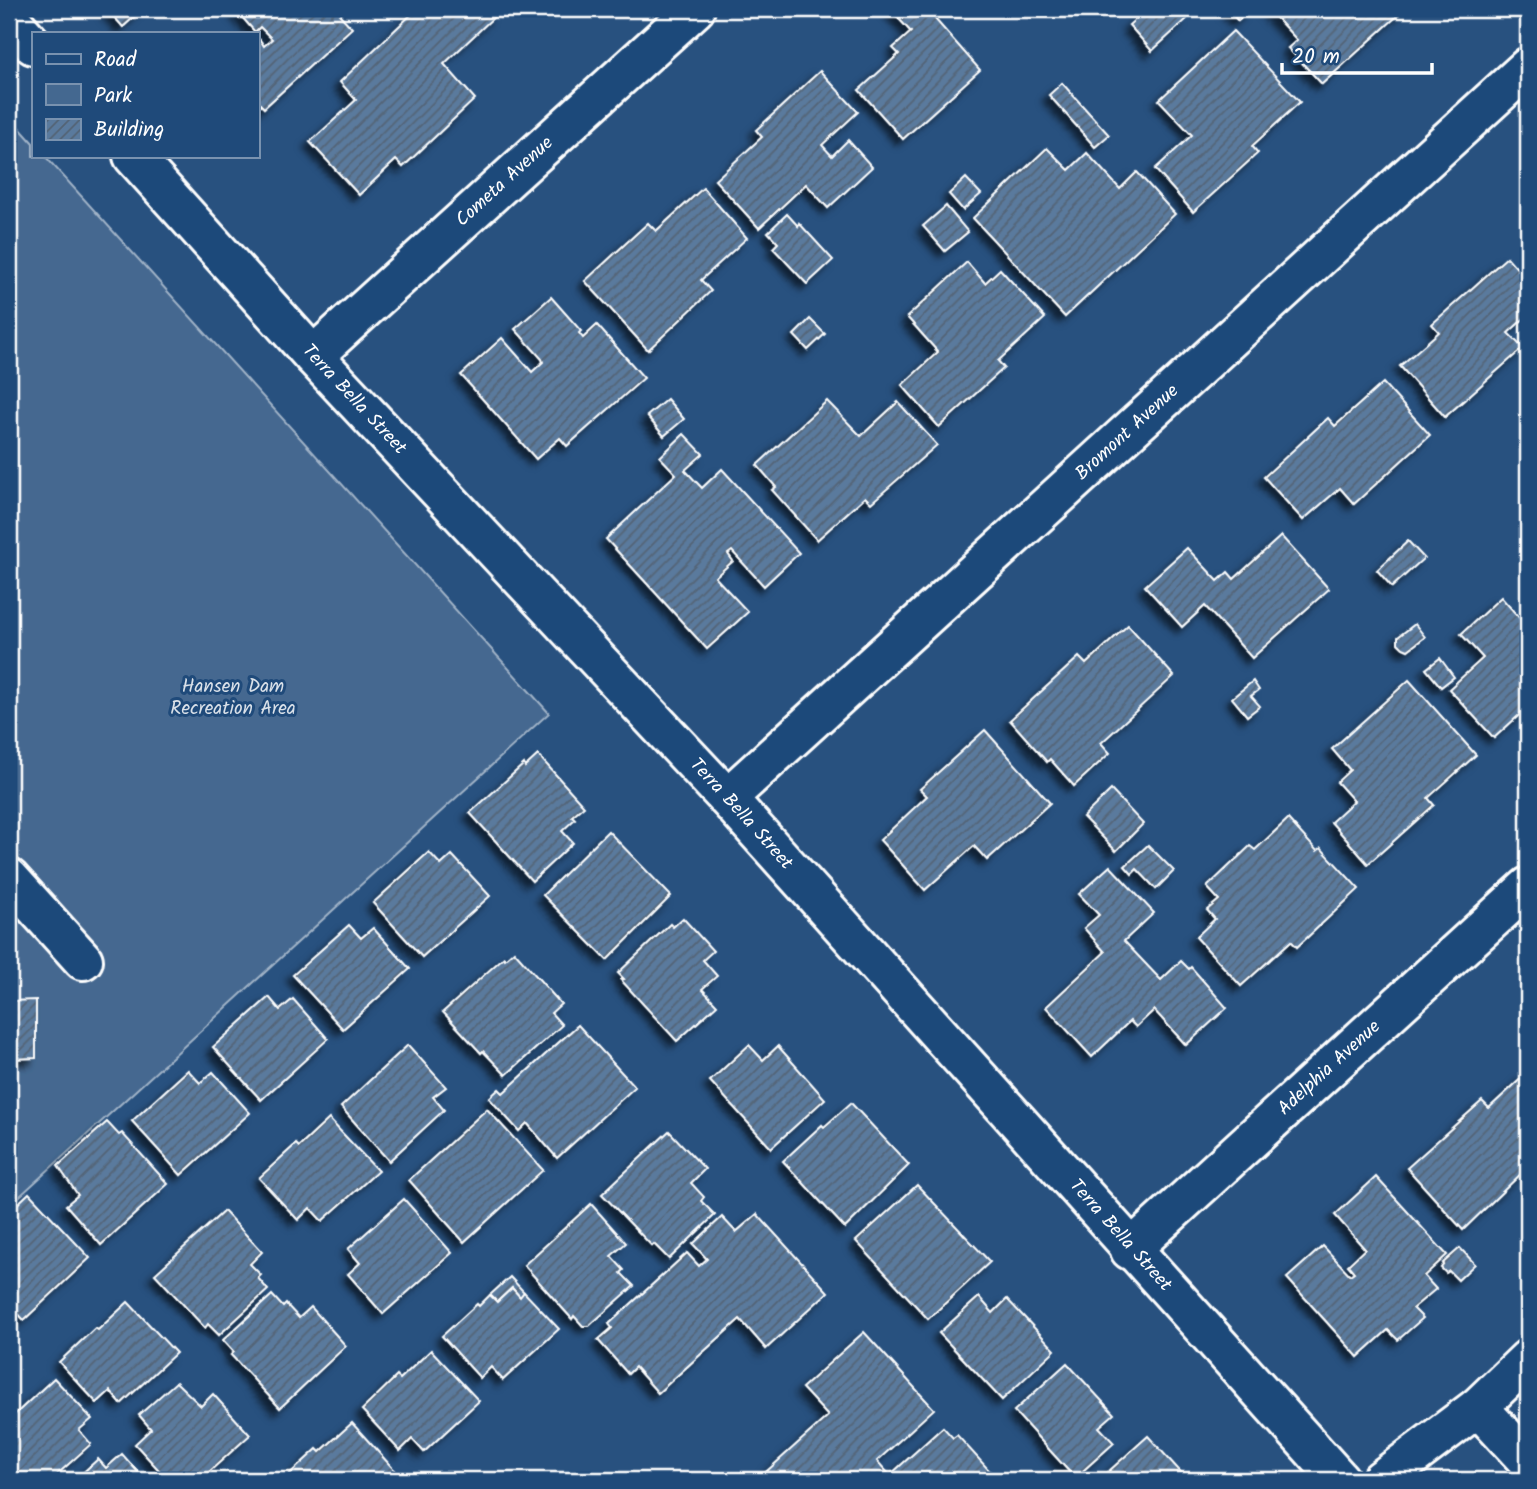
<svg xmlns="http://www.w3.org/2000/svg" width="1537" height="1489" font-family="Kalam,sans-serif">
  <style>
    .green { fill: #446890; stroke: #a2b4c8; stroke-width: 2 }
    .building { fill: url(#building-hatch); stroke: #fff; stroke-width: 2; filter: url(#shadow) }
    .lines { fill: none; stroke-linecap: round; stroke-linejoin: round }
    .minor-casing { stroke: #fff; stroke-width: 44 }
    .minor { stroke: #1f4a7a; stroke-width: 38 }
    .labels { text-anchor: middle; dominant-baseline: central; stroke-width: 6; stroke-linejoin: round; paint-order: stroke }
    .street-label { font-size: 19px; fill: #fff; stroke: #1f4a7a }
    .park-label { font-size: 19px; fill: #dae1e9; stroke: #1f4a7a }
  </style>
  <defs>
    <pattern id="building-hatch" width="6" height="6" patternUnits="userSpaceOnUse" patternTransform="scale(1.75)"><rect width="6" height="6" fill="#5a7a9d"/><path d="M-1 1l2-2M0 6l6-6M5 7l2-2" fill="none" stroke="#536374"/></pattern>
    <filter id="shadow"><feDropShadow dx="-6" dy="6" stdDeviation="3.5" flood-color="#0009"/></filter>
  </defs>
  <rect width="100%" height="100%" fill="#28517f"/>
  <filter id="ink" filterUnits="userSpaceOnUse"><feTurbulence type="fractalNoise" baseFrequency=".0143" numOctaves="2"/><feDisplacementMap in="SourceGraphic" scale="14" xChannelSelector="R" yChannelSelector="G"/><feConvolveMatrix kernelMatrix="1 2 1 2 8 2 1 2 1" color-interpolation-filters="sRGB"/></filter>
  <g filter="url(#ink)">
    <path class="green" d="M9,116L33,143V156H45L549,713L9,1206Z"/>
    <g class="building">
      <path d="M107,9H143L123,27Z"/>
      <path d="M235,9H347L340,15L352,28L264,108L257,101V43L260,40L264,46L272,39L260,27L255,32Z"/>
      <path d="M417,9H490L496,15L444,64L475,99L403,167L396,160L359,195L310,142L356,100L340,82Z"/>
      <path d="M890,9H946L935,19L980,70L903,139L859,90L899,54L893,48L911,32Z"/>
      <path d="M1147,9H1179L1187,19L1152,51L1129,25Z"/>
      <path d="M1228,9H1247L1249,11L1238,21Z"/>
      <path d="M1268,9H1405L1322,84L1288,48L1297,40Z"/>
      <path d="M1233,31L1300,102L1252,146L1258,153L1193,212L1155,169L1192,135L1159,100Z"/>
      <path d="M820,71L858,112L822,145L832,156L848,140L872,167L828,208L806,184L759,228L715,180L762,137L756,130Z"/>
      <path d="M1062,83L1109,135L1095,147L1049,95Z"/>
      <path d="M1047,148L1069,170L1087,153L1120,189L1137,172L1175,214L1065,317L973,218Z"/>
      <path d="M966,178L981,194L963,210L949,194Z"/>
      <path d="M703,188L747,238L701,280L711,291L648,350L585,281L648,223L656,231Z"/>
      <path d="M946,206L968,232L945,251L923,226Z"/>
      <path d="M787,214L798,226L799,223L833,260L807,284L773,248L778,243L768,232Z"/>
      <path d="M1507,257L1528,281V315L1508,333L1523,348L1445,417L1400,366L1439,332L1432,324Z"/>
      <path d="M967,262L985,283L1000,269L1045,318L998,361L1004,368L939,427L902,385L938,352L907,317Z"/>
      <path d="M551,297L581,331L579,333L583,338L597,325L644,378L567,446L560,438L536,459L461,375L502,338L532,372L543,362L542,359L515,329Z"/>
      <path d="M810,319L825,334L808,350L794,335Z"/>
      <path d="M1383,383L1430,435L1354,504L1340,488L1303,520L1264,477L1328,418L1335,426Z"/>
      <path d="M667,399L684,419L664,436L647,416Z"/>
      <path d="M827,401L861,436L898,402L937,445L871,503L865,497L817,540L772,490L776,487L757,465Z"/>
      <path d="M684,434L703,454L685,470L702,488L722,469L799,553L764,586L732,551L728,554L733,561L715,577L748,612L707,649L606,539L676,474L660,457Z"/>
      <path d="M1281,536L1329,589L1252,658L1205,606L1182,627L1145,586L1187,548L1218,581L1228,572L1234,579Z"/>
      <path d="M1408,541L1424,558L1392,587L1377,570Z"/>
      <path d="M1501,597L1523,622L1525,620L1528,624V707L1494,738L1449,689L1483,658L1461,634Z"/>
      <path d="M1415,624L1425,637L1408,650L1403,648L1398,643V637Z"/>
      <path d="M1128,625L1174,676L1101,743L1110,753L1074,786L1050,759L1047,762L1010,720L1079,657L1086,664Z"/>
      <path d="M1440,658L1454,677L1441,687L1426,669Z"/>
      <path d="M1409,680L1476,755L1428,798L1434,805L1368,864L1331,822L1354,801L1337,782L1350,770L1332,749Z"/>
      <path d="M1253,681L1259,690L1251,696L1260,706L1247,716L1232,698Z"/>
      <path d="M985,730L1050,803L987,860L974,846L925,890L880,840L927,796L920,789Z"/>
      <path d="M538,755L584,806L572,816L575,819L562,831L573,843L532,881L470,813L524,764L525,767Z"/>
      <path d="M1111,790L1143,824L1116,851L1083,817Z"/>
      <path d="M1288,819L1317,851L1321,848L1359,889L1297,947L1291,941L1241,986L1196,937L1215,919L1207,910L1219,900L1207,887L1250,846L1255,850Z"/>
      <path d="M608,831L671,896L607,960L543,895Z"/>
      <path d="M1148,845L1174,871L1156,889L1137,869L1132,874L1125,866Z"/>
      <path d="M429,852L441,865L452,855L490,896L422,957L373,903Z"/>
      <path d="M1110,866L1154,913L1124,941L1161,980L1181,961L1189,969L1191,967L1227,1008L1186,1045L1154,1010L1136,1027L1130,1021L1092,1057L1046,1007L1105,952L1084,928L1099,915L1079,894Z"/>
      <path d="M683,918L713,951L703,960L717,976L702,989L717,1005L677,1041L621,980L624,979L618,973L670,924L673,927Z"/>
      <path d="M349,925L361,938L373,928L410,969L343,1029L293,975Z"/>
      <path d="M514,951L561,1004L551,1013L562,1025L506,1075L483,1051L481,1053L443,1012L504,957L505,959Z"/>
      <path d="M269,997L280,1010L293,999L328,1039L261,1100L213,1047Z"/>
      <path d="M36,1000V1058L9,1059V1001Z"/>
      <path d="M578,1025L635,1087L557,1158L527,1123L519,1131L489,1098L499,1089L503,1093Z"/>
      <path d="M408,1045L446,1087L433,1097L444,1110L389,1161L341,1107Z"/>
      <path d="M749,1045L763,1060L778,1046L825,1099L771,1148L710,1081Z"/>
      <path d="M188,1070L200,1083L213,1072L250,1113L181,1175L132,1121Z"/>
      <path d="M1526,1074L1528,1076V1167L1463,1230L1407,1168L1482,1101L1489,1108Z"/>
      <path d="M851,1103L909,1165L845,1228L783,1161L822,1125L824,1127Z"/>
      <path d="M487,1109L543,1170L464,1242L409,1180Z"/>
      <path d="M329,1119L378,1171L322,1221L310,1208L298,1220L259,1178L296,1144L299,1147Z"/>
      <path d="M107,1122L119,1135L122,1133L168,1184L101,1245L66,1205L78,1195L58,1166Z"/>
      <path d="M669,1131L705,1169L691,1183L704,1197L701,1201L715,1215L669,1259L654,1244L652,1246L602,1194Z"/>
      <path d="M1376,1177L1447,1255L1424,1276L1436,1289L1413,1308L1423,1318L1398,1340L1388,1330L1358,1357L1287,1278L1323,1246L1350,1275L1354,1272L1348,1265L1365,1249L1335,1215Z"/>
      <path d="M917,1185L990,1262L928,1319L856,1241Z"/>
      <path d="M29,1193L90,1258L24,1320L9,1304V1212Z"/>
      <path d="M404,1199L452,1253L383,1314L348,1274L360,1263L348,1249Z"/>
      <path d="M591,1204L626,1243L611,1256L624,1270L621,1273L634,1286L589,1326H583L574,1316L572,1319L524,1265Z"/>
      <path d="M224,1211L262,1252L250,1264L261,1275L258,1278L268,1290L219,1335L208,1324L205,1328L155,1274Z"/>
      <path d="M757,1214L828,1292L766,1349L740,1319L658,1393L635,1367L628,1374L598,1340L612,1328L609,1324L687,1253L699,1266L707,1259L693,1244L722,1217L736,1232Z"/>
      <path d="M1460,1248L1475,1264L1458,1280L1449,1271L1446,1273L1441,1268L1444,1264L1443,1263Z"/>
      <path d="M510,1277L524,1292L520,1297L512,1288L497,1302L490,1295Z"/>
      <path d="M512,1288L520,1297L524,1292L559,1329L503,1380L491,1367L480,1378L442,1336L477,1304L479,1306L490,1295L497,1302Z"/>
      <path d="M272,1295L283,1307L286,1304L299,1318L311,1307L346,1346L280,1408L231,1355L234,1352L223,1340Z"/>
      <path d="M979,1297L993,1313L1007,1299L1055,1350L1002,1400L939,1333Z"/>
      <path d="M128,1302L176,1353L121,1404L110,1391L97,1403L59,1362L95,1328L98,1330Z"/>
      <path d="M864,1332L934,1409L877,1461L888,1473L881,1480H757L828,1416L802,1388Z"/>
      <path d="M431,1350L479,1401L424,1452L412,1439L400,1451L362,1410L397,1376L400,1379Z"/>
      <path d="M1067,1363L1114,1414L1099,1427L1114,1443L1075,1478L1014,1411Z"/>
      <path d="M54,1378L92,1419L79,1430L91,1444L51,1480H24L9,1464V1420Z"/>
      <path d="M176,1382L201,1406L213,1394L250,1435L200,1480H168L135,1444L151,1429L139,1415Z"/>
      <path d="M352,1423L399,1475L393,1480H283L317,1449L320,1452Z"/>
      <path d="M943,1427L953,1438L957,1435L998,1480H895L890,1475Z"/>
      <path d="M1148,1436L1188,1480H1099Z"/>
      <path d="M122,1454L145,1480H75L98,1459L106,1468Z"/>
    </g>
    <g class="lines">
      <defs>
        <g id="minor">
          <path d="M9,18L33,45"/>
          <path id="s1" d="M133,156L313,356L727,798L1340,1480"/>
          <path id="s2" d="M313,356L695,9"/>
          <path id="s3" d="M727,798L1528,67"/>
          <path d="M9,878L83,960"/>
          <path id="s4" d="M1130,1250L1528,887"/>
          <path d="M1478,1407L1528,1359"/>
          <path d="M1381,1480L1478,1407L1528,1461"/>
        </g>
      </defs>
      <use href="#minor" class="minor-casing"/>
      <use href="#minor" class="minor"/>
    </g>
  </g>
  <g class="labels">
    <g class="street-label">
      <text stroke="none"><textPath href="#s2" startOffset="259">Cometa Avenue</textPath></text>
      <text stroke="none"><textPath href="#s1" startOffset="329">Terra Bella Street</textPath></text>
      <text stroke="none"><textPath href="#s3" startOffset="542">Bromont Avenue</textPath></text>
      <text stroke="none"><textPath href="#s1" startOffset="896">Terra Bella Street</textPath></text>
      <text stroke="none"><textPath href="#s4" startOffset="270">Adelphia Avenue</textPath></text>
      <text stroke="none"><textPath href="#s1" startOffset="1463">Terra Bella Street</textPath></text>
    </g>
    <g class="park-label">
      <text x="233" y="687">Hansen Dam<tspan x="233" dy="22">Recreation Area</tspan></text>
    </g>
  </g>
  <rect width="1537" height="1489" fill="none" stroke="#1f4a7a" stroke-width="35"/>
  <rect x="18" y="18" width="1502" height="1454" fill="none" stroke="#fff" stroke-width="2.5" filter="url(#ink)"/>
  <rect x="32" y="32" width="228" height="126" fill="#1f4a7a" stroke="#7992af" stroke-width="2"/>
  <rect x="46" y="54" width="35" height="10" fill="#1f4a7a" stroke="#7992af" stroke-width="2"/>
  <text x="94" y="66" font-size="21" fill="#ffffff">Road</text>
  <rect x="46" y="84" width="35" height="21" fill="#446890" stroke="#7992af" stroke-width="2"/>
  <text x="94" y="102" font-size="21" fill="#ffffff">Park</text>
  <rect x="46" y="119" width="35" height="21" fill="url(#building-hatch)" stroke="#7992af" stroke-width="2"/>
  <text x="94" y="136" font-size="21" fill="#ffffff">Building</text>
  <path d="M1282 63v10h150v-10" fill="none" stroke="#ffffff" stroke-width="3.5"/>
  <text x="1292" y="63" font-size="21" fill="#ffffff" stroke="#1f4a7a" stroke-width="5" paint-order="stroke">20 m</text>
</svg>
